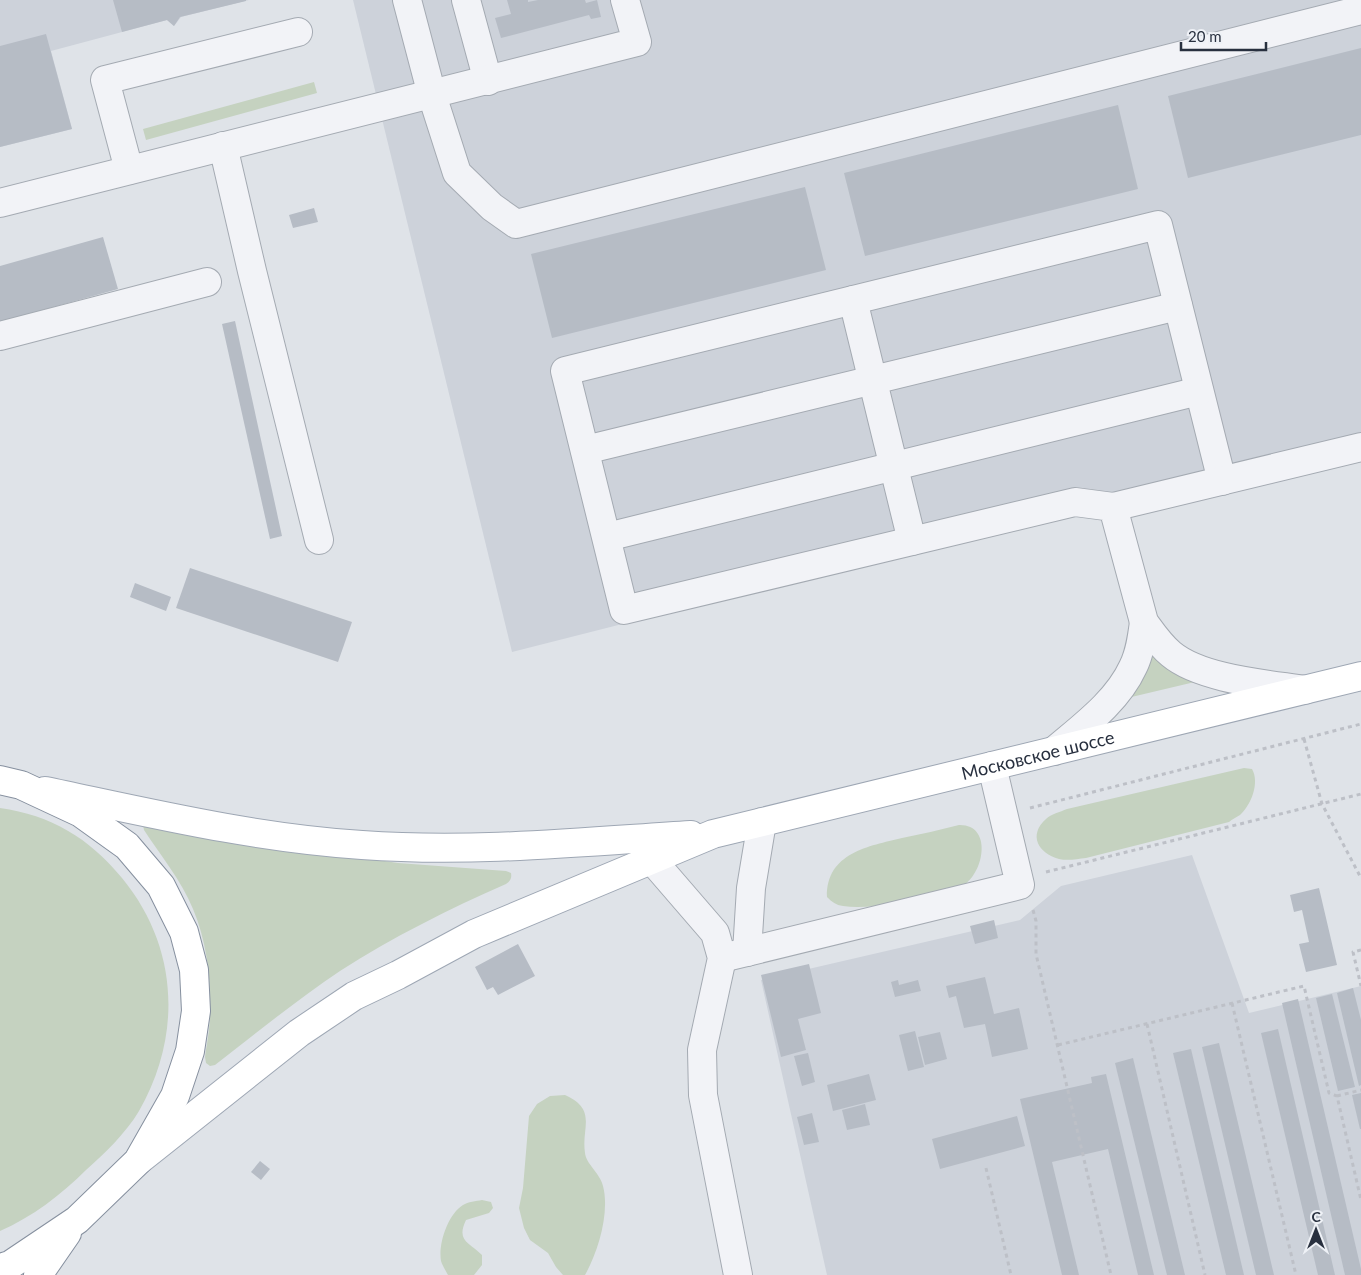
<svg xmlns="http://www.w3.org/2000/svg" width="1361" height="1275" font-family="Lato,sans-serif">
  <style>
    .built { fill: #cdd2da }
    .green { fill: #c5d2c0 }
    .building { fill: #b6bcc5 }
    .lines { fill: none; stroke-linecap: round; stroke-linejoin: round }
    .minor-casing { stroke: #a4aab2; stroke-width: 30 }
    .major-casing { stroke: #9ea7b4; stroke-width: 30 }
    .highway-casing { stroke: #86909f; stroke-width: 30 }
    .path { stroke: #bdc0c7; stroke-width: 3; stroke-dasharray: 4 4; stroke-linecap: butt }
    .minor { stroke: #f2f3f7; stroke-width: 28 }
    .major { stroke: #fff; stroke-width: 28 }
    .highway { stroke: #fff; stroke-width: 28 }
    .labels { text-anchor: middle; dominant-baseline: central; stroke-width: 4; stroke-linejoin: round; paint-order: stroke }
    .street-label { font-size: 18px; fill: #28303f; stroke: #eef1f6 }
  </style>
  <rect width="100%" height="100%" fill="#dfe3e8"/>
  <g class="built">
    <path d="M0,0H249L181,17L174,26L167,20L51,51L72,129L0,147Z"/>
    <path d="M353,0H1361V436L512,652Z"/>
    <path d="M1192,855L1249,1013L1361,986V1275H827L761,980L1020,920L1061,886Z"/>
  </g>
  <g class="green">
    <path d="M314,82L317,93L146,140L143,129Z"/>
    <path d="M1150,647C1166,669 1172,674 1199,681L1123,699Z"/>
    <path d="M1244,768L1252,769C1260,783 1251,805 1240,815C1237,817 1232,819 1229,822L1086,858C1077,859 1068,861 1059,859C1038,853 1028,835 1046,819C1051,814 1060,812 1067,809Z"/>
    <path d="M0,808C51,815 89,838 122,878C178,946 183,1034 139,1111C126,1133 105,1153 86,1170C61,1195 32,1217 0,1231Z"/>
    <path d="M143,825L398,863L506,871L511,873C512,879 510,881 506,884C449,909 393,937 340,971C297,1000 256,1033 215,1065L210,1066L206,1063L205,1057C207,1043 210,1028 210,1015C211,979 207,942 193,909C181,880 161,856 144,830Z"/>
    <path d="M959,825C992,824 985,871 964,885C958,890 946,890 938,892C910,898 872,911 843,906C836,905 832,902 827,897C826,853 869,846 902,838C921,834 940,830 959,825Z"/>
    <path d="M565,1095C598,1110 581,1127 585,1153C586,1164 600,1173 603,1186C610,1213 598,1252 585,1275H563L556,1267L548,1253L530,1240L524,1228L519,1208L523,1188L529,1116L537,1104L550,1096Z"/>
    <path d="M482,1200L491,1202L493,1208L489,1213L466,1220C456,1241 469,1242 482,1255V1265L474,1275H448C446,1271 442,1265 441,1261C438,1244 448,1214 463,1205C468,1202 476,1201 482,1200Z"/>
  </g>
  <g class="building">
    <path d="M113,0H246V1L180,17L174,26L167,20L122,32Z"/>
    <path d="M507,0H528V2L538,0H585L586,3L597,0L601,17L591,19L589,15L501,38L495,18L511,14Z"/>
    <path d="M46,34L72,129L0,147V46Z"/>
    <path d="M1361,48V135L1188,178L1168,96Z"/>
    <path d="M1118,105L1138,189L865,256L844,173Z"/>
    <path d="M805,187L826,270L552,338L531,254Z"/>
    <path d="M314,208L318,222L293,228L289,215Z"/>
    <path d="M103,237L118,289L0,322V266Z"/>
    <path d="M235,321L282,536L270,539L222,324Z"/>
    <path d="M190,568L352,622L338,662L176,608Z"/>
    <path d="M135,583L171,597L166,611L130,597Z"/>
    <path d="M1319,888L1337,965L1306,972L1299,944L1309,942L1302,910L1294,912L1290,895Z"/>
    <path d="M994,920L998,938L975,944L970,926Z"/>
    <path d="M518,944L535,976L498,995L493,987L487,990L475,967Z"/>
    <path d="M809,964L821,1013L798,1019L806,1050L781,1057L761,975Z"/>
    <path d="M985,977L994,1014L1019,1008L1028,1049L992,1057L985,1024L964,1028L956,996L949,998L946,986Z"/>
    <path d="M898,980L899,985L918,980L921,991L895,997L891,982Z"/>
    <path d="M1353,988L1361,1020V1085L1359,1086L1337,993Z"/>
    <path d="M1332,994L1355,1087L1338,1091L1316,998Z"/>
    <path d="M1298,999L1361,1269V1275H1345L1282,1003Z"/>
    <path d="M1278,1029L1335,1275H1318L1261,1033Z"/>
    <path d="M915,1031L924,1067L908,1071L899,1035Z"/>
    <path d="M940,1032L947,1059L925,1065L918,1037Z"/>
    <path d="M1219,1043L1274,1275H1256L1202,1047Z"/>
    <path d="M1191,1049L1244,1275H1226L1173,1053Z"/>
    <path d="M808,1053L815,1082L802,1086L794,1056Z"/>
    <path d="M1133,1058L1185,1275H1167L1115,1063Z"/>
    <path d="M869,1074L876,1100L833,1111L827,1085Z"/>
    <path d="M1106,1074L1154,1275H1138L1108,1149L1052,1162L1079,1275H1062L1020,1099L1092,1083L1091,1077Z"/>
    <path d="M1361,1093V1129H1360L1352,1095Z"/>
    <path d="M865,1104L870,1125L847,1130L842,1110Z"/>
    <path d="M812,1113L819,1142L804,1145L797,1117Z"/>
    <path d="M1017,1116L1025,1146L940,1169L932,1139Z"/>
    <path d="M260,1161L270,1169L261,1180L251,1172Z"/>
  </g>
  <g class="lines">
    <defs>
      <g id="minor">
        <path d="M407,0L432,95L457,173L492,207L516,224L1361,10"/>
        <path d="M466,0L488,81"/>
        <path d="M223,146L252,271L319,540"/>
        <path d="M129,170L105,80L298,32"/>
        <path d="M0,203L637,42L625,0"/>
        <path d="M853,300L912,541"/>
        <path d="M0,336L207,282"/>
        <path d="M585,450L1178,306"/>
        <path d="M1222,481L1158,225L565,371L624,610L1075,502L1113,507L1144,622C1152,633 1160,645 1171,654C1201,679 1266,684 1305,690"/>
        <path d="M1113,507L1361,447"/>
        <path d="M607,537L1199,391"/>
        <path d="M1054,751C1082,727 1117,702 1133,667C1140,653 1142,637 1144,622"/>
        <path d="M652,860L715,933L722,958L702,1050L703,1095L738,1275"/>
        <path d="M747,952L751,888L762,822"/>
        <path d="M722,958L1020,885L992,766"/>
      </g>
      <g id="major">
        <path d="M45,791C150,813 254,838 362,845C472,853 582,842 691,835"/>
        <path id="s1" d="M139,1160L299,1033L354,996L398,975L474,934L713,834L1361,676"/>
      </g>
      <g id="highway">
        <path d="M0,780L21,785L81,813L127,846L161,886L184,932L194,970L196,1011L190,1051L175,1096L138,1161L77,1220L10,1265L0,1268"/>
        <path d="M38,1275L67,1233"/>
      </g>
    </defs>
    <use href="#minor" class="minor-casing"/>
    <use href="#major" class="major-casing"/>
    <use href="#highway" class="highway-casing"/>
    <g class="path">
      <path d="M1304,739L1322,804L1361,878"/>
      <path d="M1030,808L1361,724"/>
      <path d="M1046,872L1361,794"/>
      <path d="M1033,910L1036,921V954L1111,1275"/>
      <path d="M1361,950L1353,952L1361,986"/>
      <path d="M1232,1003L1296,1275"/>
      <path d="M1147,1024L1205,1275"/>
      <path d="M1058,1045L1304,986L1329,1093L1337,1096L1361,1200"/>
      <path d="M1337,1096L1361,1090"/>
      <path d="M986,1168L1011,1275"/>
    </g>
    <use href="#minor" class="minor"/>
    <use href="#major" class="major"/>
    <use href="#highway" class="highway"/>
  </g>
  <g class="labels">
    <g class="street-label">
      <text stroke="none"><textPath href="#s1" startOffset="999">Московское шоссе</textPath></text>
    </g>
  </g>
  <g transform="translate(1316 1230)" stroke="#eef1f6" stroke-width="4" paint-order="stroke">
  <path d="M0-4L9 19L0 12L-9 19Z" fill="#28303f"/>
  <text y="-8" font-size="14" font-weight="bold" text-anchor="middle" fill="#28303f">С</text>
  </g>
  <path d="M1181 42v8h85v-8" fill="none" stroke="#28303f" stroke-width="2.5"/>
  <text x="1188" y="42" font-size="15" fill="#28303f" stroke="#eef1f6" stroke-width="4" paint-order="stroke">20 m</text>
</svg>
